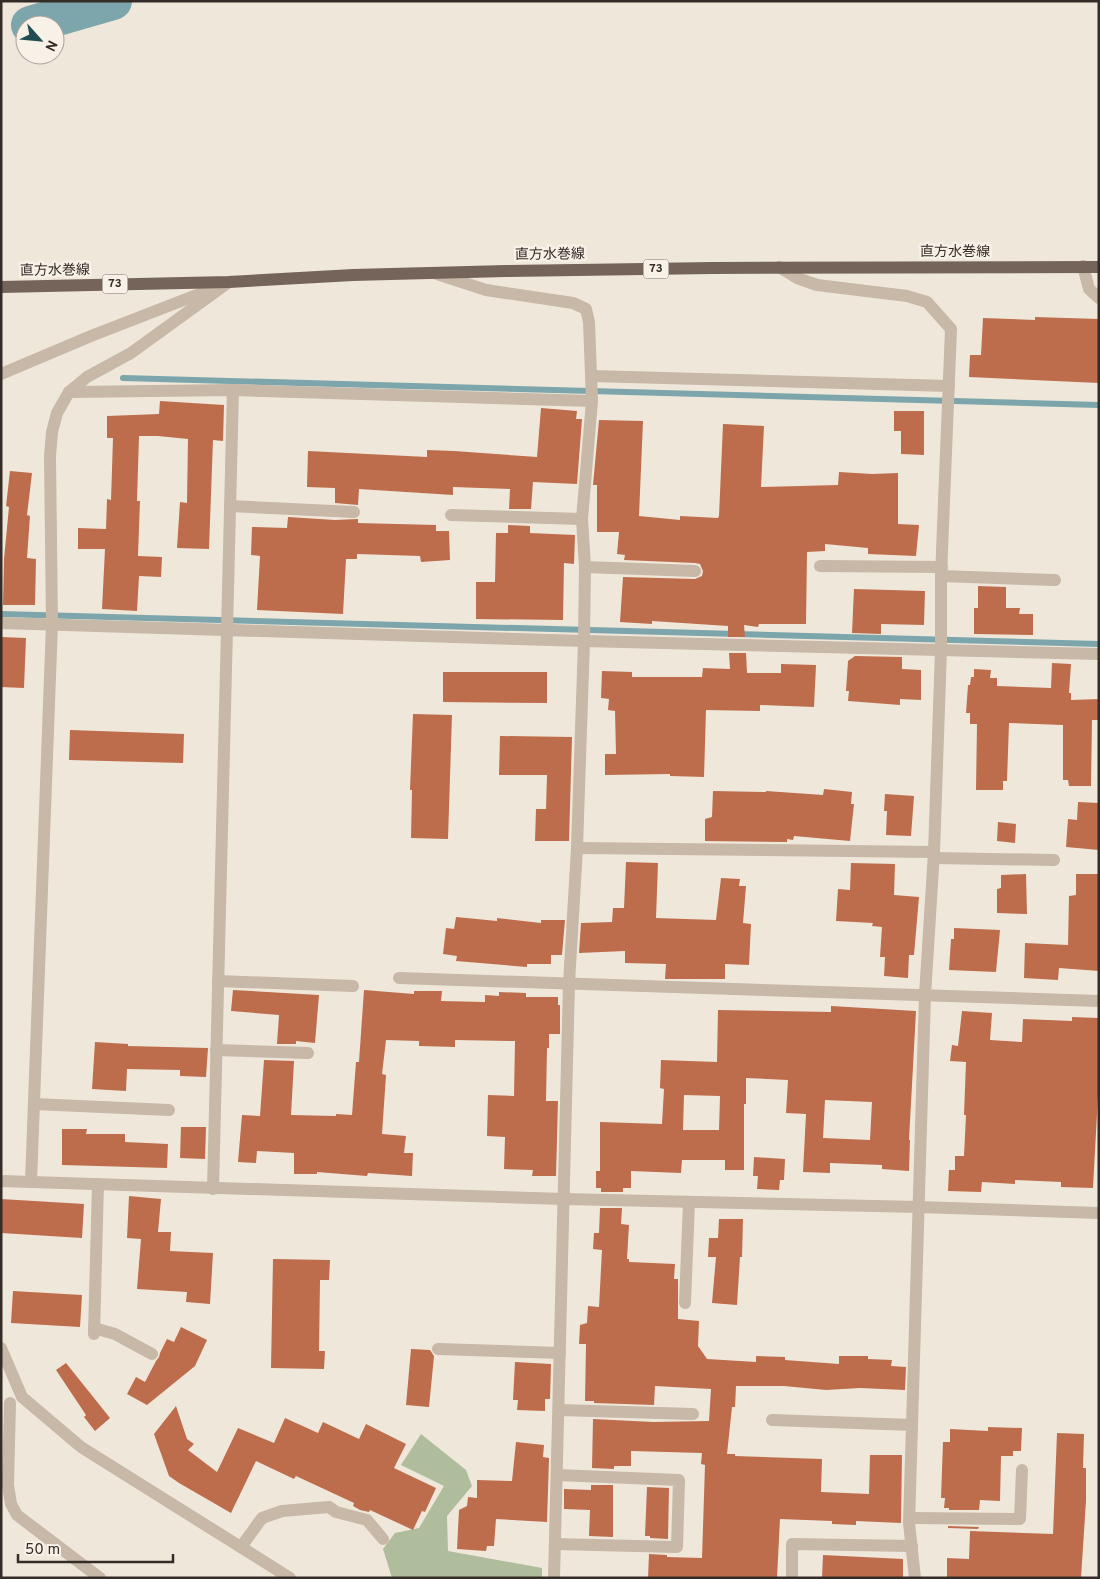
<svg xmlns="http://www.w3.org/2000/svg" width="1100" height="1579" font-family="Overpass,'Noto Sans JP',sans-serif">
  <style>
    .green { fill: #b0bd9c }
    .lines { fill: none; stroke-linecap: round; stroke-linejoin: round }
    .stream { stroke: #7ca6ab; stroke-width: 6 }
    .river { stroke: #7ca6ab; stroke-width: 38 }
    .building { fill: #bd6d4b; fill-rule: evenodd }
    .minor { stroke: #c7b8a8; stroke-width: 12 }
    .major { stroke: #75645a; stroke-width: 12 }
    .labels { text-anchor: middle; dominant-baseline: central; stroke-width: 5; stroke-linejoin: round; paint-order: stroke }
    .shield { fill: #f8f1e7; stroke: #6f6761; stroke-width: 1 }
    .shield-label { font-size: 12px; font-weight: bold; fill: #342c27 }
    .street-label { font-size: 14px; fill: #342c27; stroke: #f8f1e7 }
  </style>
  <rect width="100%" height="100%" fill="#f0e7db"/>
  <path class="green" d="M421,1434L466,1470L472,1486L447,1516L448,1551L542,1568V1578H392L383,1549L395,1533L419,1528L444,1486L401,1465Z"/>
  <g class="lines">
    <g class="stream">
      <path d="M123,378L1099,405"/>
      <path d="M1,614L1099,644"/>
    </g>
    <path class="river" d="M30,25L113,1"/>
  </g>
  <g class="building">
    <path d="M1035,317L1099,319V383L969,377L970,355H981L983,318L1035,320Z"/>
    <path d="M160,401L224,405L223,441L213,440L209,549L177,548L180,502L187,503L188,439L158,436H139L137,501H140L138,556L162,557L161,577L139,576L137,611L102,609L105,549H78V528L106,529L107,499L111,500L113,438H107V416L159,414Z"/>
    <path d="M541,408L577,411L576,419H582L577,484L533,482L531,509H509L510,489L453,487V495L359,489L358,505L335,503V488L307,487L308,451L427,457V450L454,451L537,457Z"/>
    <path d="M894,411H924V455L901,454V431H894Z"/>
    <path d="M599,420L643,421L639,516L680,520V516L718,518L719,516L723,424L764,426L761,487L838,485L839,472L872,474L898,473V524L919,525L916,556L868,554V548L825,544V551L807,552L806,624H759L758,627L744,625L745,637H728V626L652,621V624L620,622L623,577L695,579L702,576L703,571L700,564L695,563L624,560L625,555L617,554L619,532H597V485H593Z"/>
    <path d="M10,471L32,473L27,515L30,516L27,558L36,559L35,605H3L4,559L9,507L6,506Z"/>
    <path d="M288,517L335,520L358,519V523L436,525V531H449L450,560L421,562L420,556L357,554V559H346L343,614L257,610L260,556L251,555L252,527L287,528Z"/>
    <path d="M508,525L530,526V533L575,535L574,564L564,563L563,620L476,619V582H495L496,533H508Z"/>
    <path d="M978,586L1006,587V608H1020L1019,614H1033V635L974,634V608H978Z"/>
    <path d="M854,589L925,591L924,625L881,624V634L852,633Z"/>
    <path d="M1,637L26,638L24,688L1,687Z"/>
    <path d="M729,653H746L747,673H781V664L816,665L814,707L760,705V711L706,710L704,777L670,776V774L605,775V754H616L615,711L608,710L609,699L601,698L602,671L632,672V677H702L703,668L730,669Z"/>
    <path d="M855,656L902,657V669L921,670V700L900,699V705L848,701L849,691H846L848,661Z"/>
    <path d="M1052,663L1071,664L1069,693H1071V700L1099,699V720H1092L1091,786H1069L1068,780H1063V725L1009,723L1007,781H1003V790H976L977,724H970V713H966L968,685H970L971,677H974V669L991,670L990,678H997V686L1051,688Z"/>
    <path d="M443,672H547V703L443,702Z"/>
    <path d="M413,714L452,715L448,839L411,838L412,790H410Z"/>
    <path d="M70,730L184,734L183,763L69,760Z"/>
    <path d="M500,736L572,737L569,841H535L536,809H546L547,775H499Z"/>
    <path d="M824,789L852,792L851,804H854L850,841L794,836L793,840L787,839V842L705,841V819L712,817L713,791L766,792V791L823,795Z"/>
    <path d="M885,794L914,796L911,836L886,835L887,811H884Z"/>
    <path d="M1078,802L1099,803V850L1066,847L1068,819L1077,820Z"/>
    <path d="M998,822L1016,824L1015,843L997,841Z"/>
    <path d="M626,862L658,863L656,918L716,920L721,878L740,879L739,886H746L743,923L751,924L749,965L725,964V979H665L666,964L625,963V951L579,953L581,923L612,922L613,908H624Z"/>
    <path d="M851,863L895,864L894,895L919,897L914,955H909L908,978L884,976L885,957H880L882,927L872,926L873,923L836,921L838,889L850,890Z"/>
    <path d="M1026,874L1027,914L997,913V889L1001,888V875Z"/>
    <path d="M1076,874H1099V971L1059,968L1058,980L1024,978L1025,943L1068,945L1069,896L1076,895Z"/>
    <path d="M456,917L497,921V918L541,923V920H565L562,955H551V964H527V967L456,961L457,956L443,954L446,928L454,929Z"/>
    <path d="M954,928L1000,930L996,972L949,970L951,939H954Z"/>
    <path d="M233,990L319,995L315,1043L296,1041V1044H277L279,1015L231,1011Z"/>
    <path d="M364,990L414,994V991H442L441,1001L485,1002V995L499,996V992L526,993V997H558V1005H560V1034H549V1048H547L546,1101H558L556,1176H532L533,1170L504,1169L505,1137L487,1136L488,1095L514,1096L515,1041L455,1040V1047L419,1046V1041L386,1040L382,1074L386,1075L382,1134L406,1136L404,1153H413L412,1176L368,1173L367,1176L317,1172V1174H294V1153L257,1151L256,1163L238,1162L242,1115L260,1116L264,1060L294,1061L291,1115L336,1116V1114L352,1115L356,1062H359Z"/>
    <path d="M831,1006L916,1011L909,1140H910L909,1171L882,1169V1165L830,1163V1173L803,1172L806,1114L786,1113L788,1080L746,1078V1104H744V1170H725V1160H682L681,1173L631,1171V1188H623V1192H601V1188H596V1171H600V1122L662,1124L664,1089L660,1088L661,1060L717,1062L718,1010L831,1012ZM684,1095L720,1096L719,1130H683ZM825,1100L872,1102L870,1140L823,1138Z"/>
    <path d="M962,1011L992,1013L990,1040L1022,1042L1023,1019L1072,1021V1017L1099,1018V1077L1093,1188L1061,1187V1182L1015,1180V1184L982,1182L981,1192L948,1191L949,1170H955V1156H964L966,1115H964L966,1062L950,1061L952,1045L958,1046Z"/>
    <path d="M95,1042L128,1044V1046L208,1048L206,1077L180,1076V1070L127,1069L126,1091L92,1089Z"/>
    <path d="M181,1127H206L205,1159L180,1158Z"/>
    <path d="M62,1129H87L86,1134H125V1142L168,1144L167,1168L62,1165Z"/>
    <path d="M754,1157L785,1159L784,1180H780L779,1190L757,1189L758,1176H753Z"/>
    <path d="M129,1196L161,1199L158,1232H171L170,1251L213,1253L210,1304L186,1302L187,1292L137,1289L141,1239L127,1238Z"/>
    <path d="M1,1199L84,1204L82,1238L1,1233Z"/>
    <path d="M600,1208H622L621,1224L629,1225L627,1259H629V1262L675,1264L674,1279H678V1319L699,1321L698,1346L707,1359L756,1362V1356L785,1357V1360L839,1364V1356H868V1359L892,1360L891,1366L906,1367L905,1390L860,1388L826,1390L784,1386H736L735,1407H732L727,1454H735V1456L822,1459L821,1492L869,1494L870,1455H902L901,1523L856,1521V1525L832,1524V1521L780,1519L777,1578H648L649,1554L667,1555V1557L702,1558L705,1465L701,1464L702,1453L631,1451V1466H614V1469L592,1468L593,1419L653,1422L709,1421L711,1389L655,1386L654,1405L594,1403V1401H585L586,1344H579L580,1325L587,1323L588,1306L599,1307L602,1250L593,1249L594,1233H599Z"/>
    <path d="M719,1219H743L742,1257H740L737,1305L712,1303L716,1257H708L709,1238H718Z"/>
    <path d="M273,1259L330,1260L329,1280H320L319,1351H325L324,1369L271,1368Z"/>
    <path d="M13,1291L82,1295L80,1327L11,1323Z"/>
    <path d="M181,1327L207,1340L195,1366L147,1405L127,1394L136,1377L145,1382L156,1361L159,1357L160,1353L167,1339L174,1342Z"/>
    <path d="M411,1349L430,1350L434,1356L429,1407L406,1405Z"/>
    <path d="M515,1362L551,1364L550,1399H545V1411L517,1410L518,1400H513Z"/>
    <path d="M66,1363L110,1418L95,1431L84,1417L86,1415L56,1370Z"/>
    <path d="M176,1406L187,1439L194,1444L188,1450L217,1472L238,1428L274,1443L285,1418L318,1433L323,1422L359,1439L366,1424L406,1444L394,1468L436,1488L425,1512L422,1511L413,1530L370,1510L369,1512L360,1510L353,1506L354,1503L296,1476L294,1479L256,1461L231,1513L179,1483L169,1476L154,1434Z"/>
    <path d="M988,1427L1022,1428L1021,1451H1013V1456H1001L1000,1501L980,1500L979,1510H949V1508H944L945,1498H941L943,1442H950V1429L988,1431Z"/>
    <path d="M1057,1433L1084,1434L1083,1468H1086V1501L1081,1578H947V1558L969,1559L970,1531L1053,1534Z"/>
    <path d="M516,1442L544,1445L543,1457L549,1458L547,1522L496,1519L494,1546H487L486,1551L457,1549L459,1510L467,1506L468,1497L477,1498V1480L512,1481Z"/>
    <path d="M591,1485H613V1537L589,1536L590,1510L564,1509V1489L591,1490Z"/>
    <path d="M647,1487L669,1488L668,1539L650,1538V1536H645Z"/>
    <path d="M948,1526L979,1527L978,1529L948,1528Z"/>
    <path d="M823,1555L903,1559V1578H822Z"/>
  </g>
  <g class="lines">
    <g class="minor">
      <path d="M1083,266L1089,289L1099,298"/>
      <path d="M779,267L797,278L817,285L907,296L927,302L951,329L941,576V650L934,852L925,995L912,1425L909,1523L915,1578"/>
      <path d="M434,273L486,290L573,303L586,309L589,322L592,401L582,519L585,567L584,641L577,848L569,983L554,1578"/>
      <path d="M1,374L91,336L212,289"/>
      <path d="M591,376L949,386"/>
      <path d="M69,392L233,390L592,401"/>
      <path d="M230,506L354,512"/>
      <path d="M451,515L582,519"/>
      <path d="M820,566L942,567"/>
      <path d="M585,567L695,571"/>
      <path d="M941,576L1055,580"/>
      <path d="M1,623L584,641L1099,654"/>
      <path d="M577,848L934,852"/>
      <path d="M934,858L1054,860"/>
      <path d="M399,978L1099,1001"/>
      <path d="M218,981L353,986"/>
      <path d="M216,1050L308,1053"/>
      <path d="M34,1104L169,1110"/>
      <path d="M1,1181L564,1199L919,1207L1099,1213"/>
      <path d="M31,1182L52,624L50,456L52,432L57,413L69,392L87,377L131,353L229,282"/>
      <path d="M213,1189L233,390"/>
      <path d="M685,1303L689,1202"/>
      <path d="M94,1328L115,1334L152,1354"/>
      <path d="M94,1334L98,1184"/>
      <path d="M1,1348L22,1397L81,1447L290,1578"/>
      <path d="M438,1349L560,1353"/>
      <path d="M10,1403L8,1485L11,1504L17,1515L100,1578"/>
      <path d="M559,1410L693,1414"/>
      <path d="M772,1420L912,1425"/>
      <path d="M910,1518L1020,1519L1022,1470"/>
      <path d="M555,1544L677,1547L679,1480L557,1475"/>
      <path d="M241,1547L262,1518L282,1511L329,1507L336,1512L367,1520L383,1539"/>
      <path d="M792,1578V1544L912,1546"/>
    </g>
    <path class="major" d="M1,287L229,282L353,275L506,271L712,268L1099,267"/>
  </g>
  <g class="labels">
    <g class="shield">
      <rect x="643.5" y="259.5" width="25" height="19" rx="4"/>
      <rect x="102.5" y="274.5" width="25" height="19" rx="4"/>
    </g>
    <g class="shield-label">
      <text x="656" y="269">73</text>
      <text x="115" y="284">73</text>
    </g>
    <g class="street-label">
      <text x="955" y="252">直方水巻線</text>
      <text transform="translate(550 255) rotate(-1)">直方水巻線</text>
      <text transform="translate(55 271) rotate(-1)">直方水巻線</text>
    </g>
  </g>
  <rect width="1100" height="1579" fill="none" stroke="#342c27" stroke-width="5"/>
  <g transform="translate(40 40) rotate(117)"><circle r="24" fill="#f8f1e7" stroke="#aaa29a"/>
  <path d="M0-4L9 19L0 12L-9 19Z" fill="#204c52"/>
  <text y="-8" font-size="14" font-weight="bold" text-anchor="middle" fill="#342c27">N</text>
  </g>
  <path d="M18 1554v8h155v-8" fill="none" stroke="#342c27" stroke-width="2.5"/>
  <text x="25" y="1554" font-size="15" fill="#342c27" stroke="#f8f1e7" stroke-width="4" paint-order="stroke">50 m</text>
</svg>
